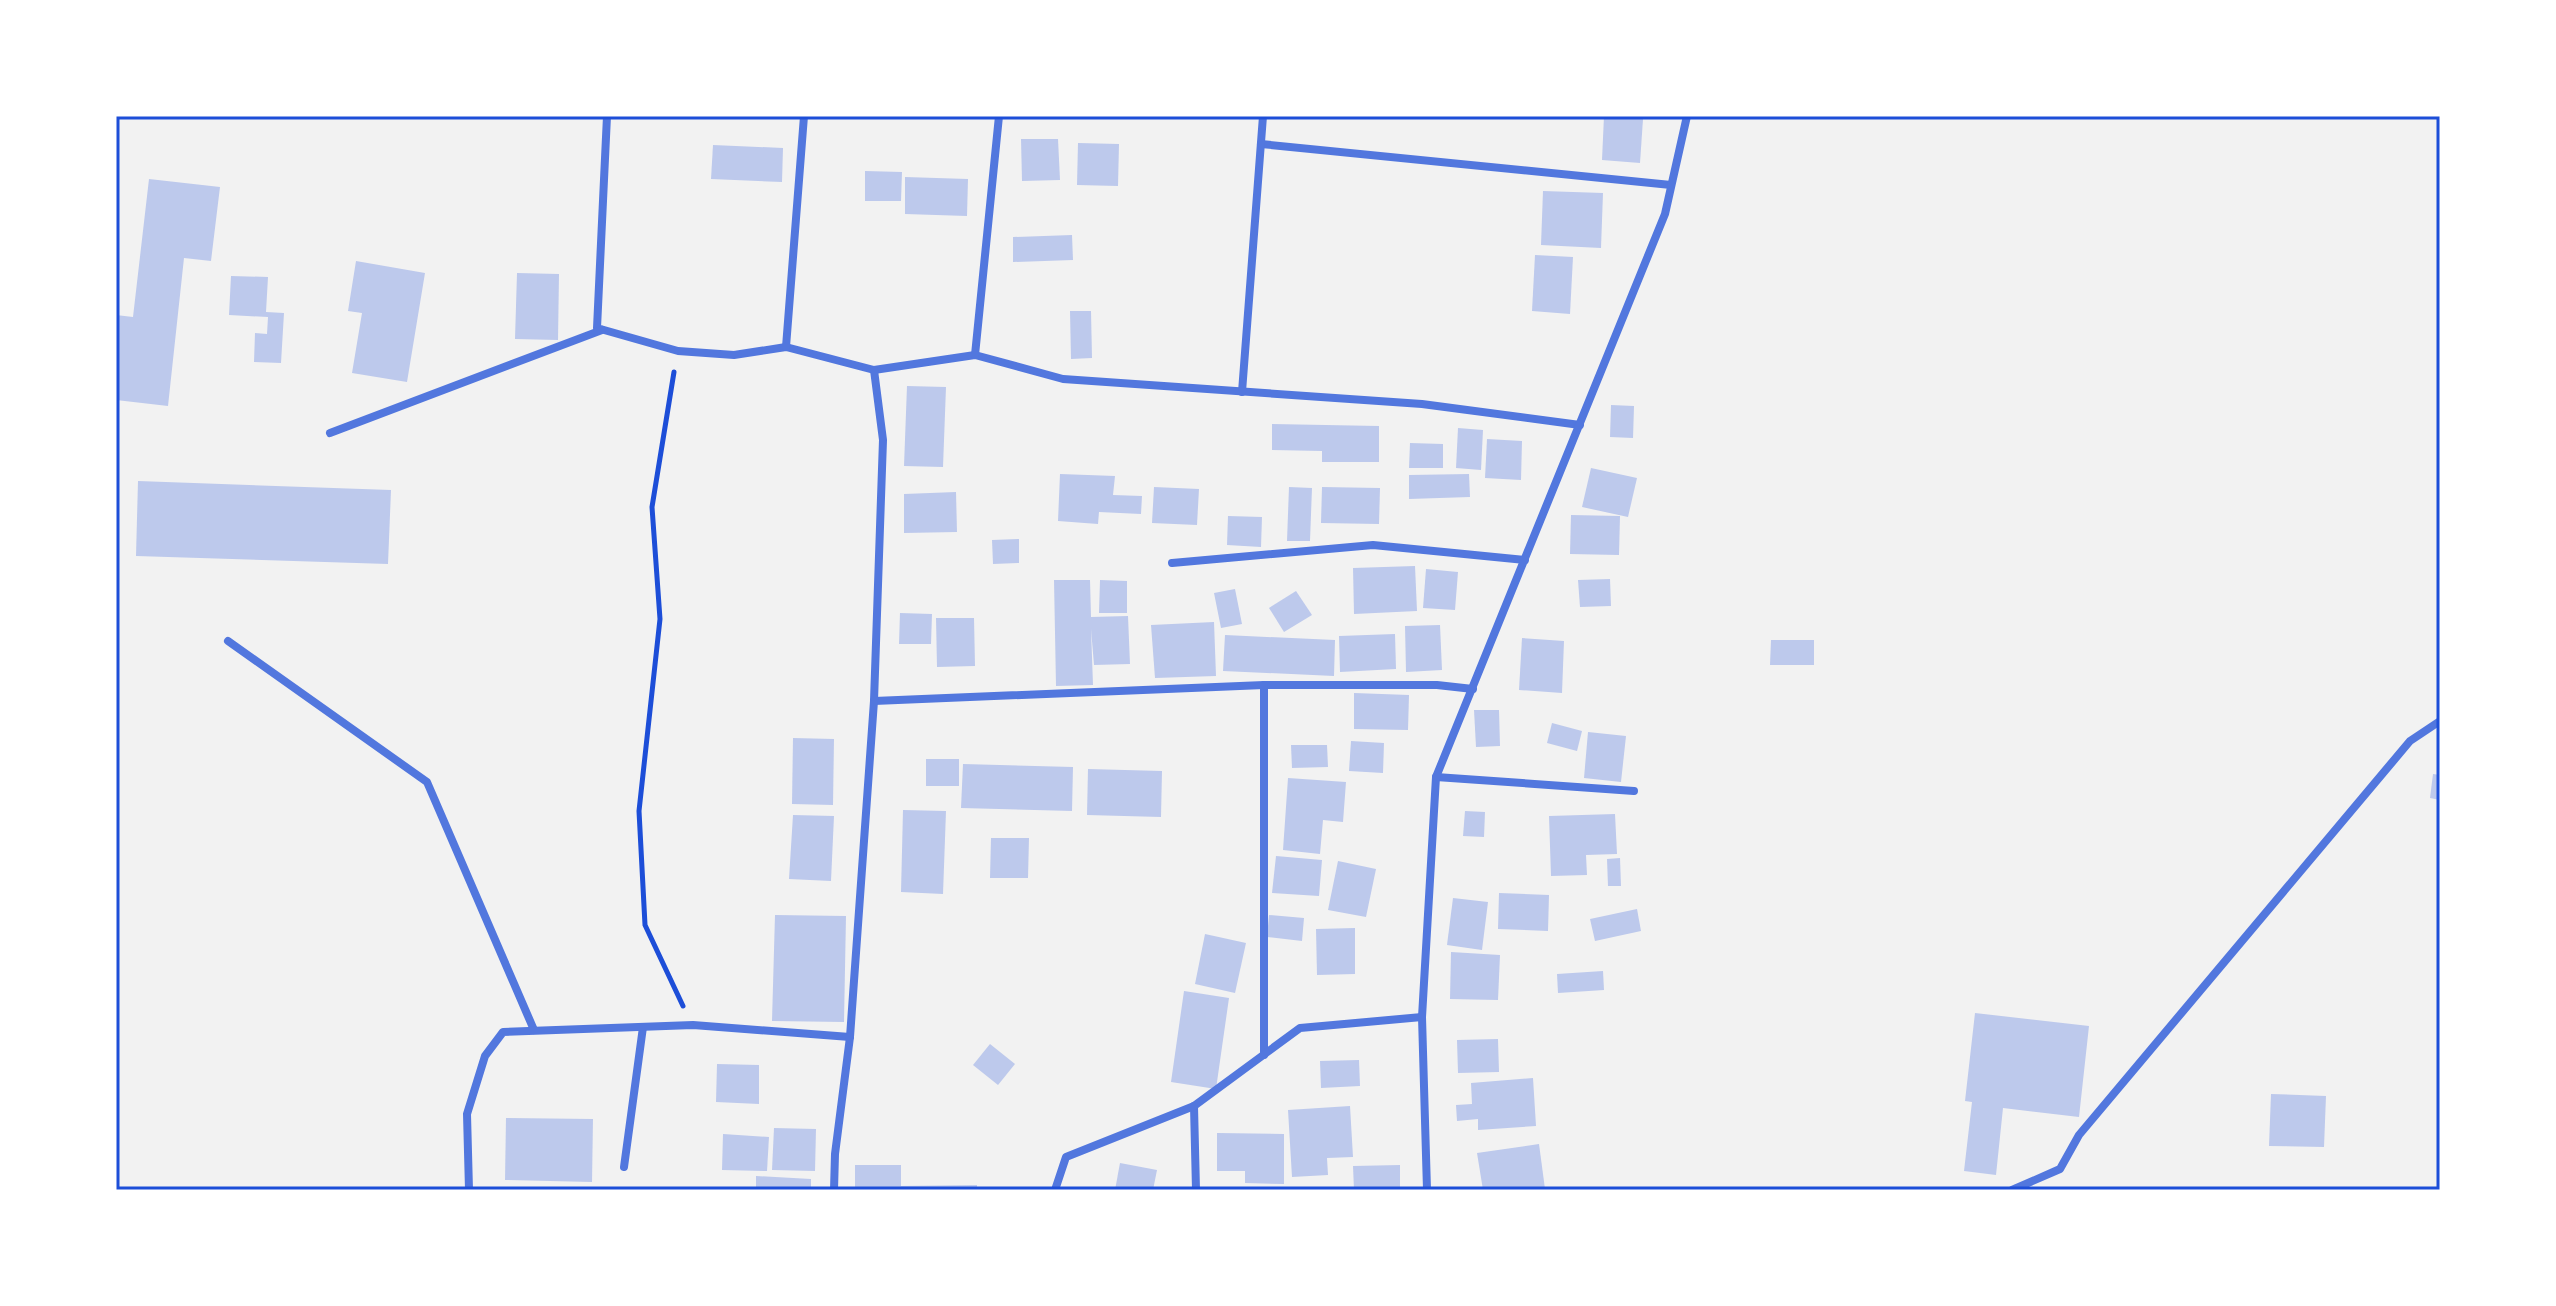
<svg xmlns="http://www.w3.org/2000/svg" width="2556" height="1306" font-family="'DM Sans',sans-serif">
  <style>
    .building { fill: #bdc9ec }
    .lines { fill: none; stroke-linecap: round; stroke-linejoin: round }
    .path { stroke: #1d4ed8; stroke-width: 5 }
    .minor { stroke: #5277de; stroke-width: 8 }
    .neatline { fill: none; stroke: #1d4ed8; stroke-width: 3 }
  </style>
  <rect width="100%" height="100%" fill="#f2f2f2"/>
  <g class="building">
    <path d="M1604,116L1643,119L1640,163L1602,160Z"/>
    <path d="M1021,139H1058L1060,180L1022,181Z"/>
    <path d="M1078,143L1119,144L1118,186L1077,185Z"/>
    <path d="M713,145L783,148L782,182L711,179Z"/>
    <path d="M865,171L902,172L901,201H865Z"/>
    <path d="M905,177L968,179L967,216L905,214Z"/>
    <path d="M149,179L220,187L211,261L184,258L168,406L116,400V315L133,317Z"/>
    <path d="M1543,191L1603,193L1601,248L1541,245Z"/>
    <path d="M1072,235L1073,260L1013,262V237Z"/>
    <path d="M1535,255L1573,257L1570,314L1532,311Z"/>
    <path d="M356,261L425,273L407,382L352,373L362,313L348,311Z"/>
    <path d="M517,273L559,274L558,340L515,339Z"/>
    <path d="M231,276L268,277L266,312L284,313L281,363L254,362L255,333L267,334L268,317L229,315Z"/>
    <path d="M1070,311H1091L1092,358L1071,359Z"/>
    <path d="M907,386L946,387L943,467L904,466Z"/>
    <path d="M1611,405L1634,406L1633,438L1610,437Z"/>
    <path d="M1272,424L1379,426V462H1322V451L1272,450Z"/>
    <path d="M1458,428L1483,430L1481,470L1456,468Z"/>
    <path d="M1487,439L1522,441L1521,480L1485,478Z"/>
    <path d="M1410,443L1443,444V468H1409Z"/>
    <path d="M1591,468L1637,478L1628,517L1582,507Z"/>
    <path d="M1060,474L1115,476L1113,495L1142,496L1141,514L1099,512L1098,524L1058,521Z"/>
    <path d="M1469,474L1470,497L1409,499V475Z"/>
    <path d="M138,481L391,490L388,564L136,556Z"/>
    <path d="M1154,487L1199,489L1197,525L1152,523Z"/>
    <path d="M1289,487L1312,488L1310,541H1287Z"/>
    <path d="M1322,487L1380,488L1379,524L1321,523Z"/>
    <path d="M956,492L957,532L904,533V494Z"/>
    <path d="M1571,515L1620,516L1619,555L1570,554Z"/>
    <path d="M1228,516L1262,517L1261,547L1227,545Z"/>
    <path d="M1019,539V563L993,564L992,540Z"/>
    <path d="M1415,566L1417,611L1354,614L1353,568Z"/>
    <path d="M1426,569L1458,572L1455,610L1423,608Z"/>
    <path d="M1610,579L1611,606L1580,607L1578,580Z"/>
    <path d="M1054,580H1090L1091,617L1128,616L1130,664L1094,665L1091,629L1093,685L1056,686Z"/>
    <path d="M1100,580L1127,581V613H1099Z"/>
    <path d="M1235,589L1242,624L1221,628L1214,593Z"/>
    <path d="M1296,591L1312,615L1284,632L1269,608Z"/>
    <path d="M900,613L932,614L931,644H899Z"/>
    <path d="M936,618H974L975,666L937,667Z"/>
    <path d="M1214,622L1216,676L1155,678L1151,625Z"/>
    <path d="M1440,625L1442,670L1406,672L1405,626Z"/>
    <path d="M1395,634L1396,669L1340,672L1339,636Z"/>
    <path d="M1225,635L1335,640L1334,676L1223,671Z"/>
    <path d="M1522,638L1564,641L1562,693L1519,690Z"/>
    <path d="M1771,640H1814V665H1770Z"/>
    <path d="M1354,693L1409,695L1408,730L1354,729Z"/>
    <path d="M1474,710H1499L1500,746L1476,747Z"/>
    <path d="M1552,723L1582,731L1577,751L1547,743Z"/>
    <path d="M1588,732L1626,736L1621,782L1584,778Z"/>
    <path d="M793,738L834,739L833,805L792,804Z"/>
    <path d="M1351,741L1384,743L1383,773L1349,771Z"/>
    <path d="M1291,745H1327L1328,767L1292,768Z"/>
    <rect x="926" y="759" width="33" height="27"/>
    <path d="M963,764L1073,767L1072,811L961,808Z"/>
    <path d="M1088,769L1162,771L1161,817L1087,815Z"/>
    <path d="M2433,774L2440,775V800L2430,798Z"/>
    <path d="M1288,778L1346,782L1343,822L1323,820L1320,854L1283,850Z"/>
    <path d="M903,810L946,811L943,894L901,892Z"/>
    <path d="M1465,811L1485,812L1484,837L1463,836Z"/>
    <path d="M1615,814L1617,854L1586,855L1587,875L1551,876L1549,816Z"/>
    <path d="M793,815L834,816L831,881L789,879Z"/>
    <path d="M991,838H1029L1028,878H990Z"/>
    <path d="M1276,856L1322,860L1319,896L1272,893Z"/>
    <path d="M1620,858L1621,886H1608L1607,859Z"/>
    <path d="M1338,861L1376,869L1366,917L1328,910Z"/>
    <path d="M1499,893L1549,895L1548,931L1498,929Z"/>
    <path d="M1453,898L1488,902L1482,950L1447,945Z"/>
    <path d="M1637,909L1641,931L1595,941L1590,919Z"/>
    <path d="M775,915L846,916L844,1022L772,1021Z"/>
    <path d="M1269,915L1304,918L1302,941L1267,937Z"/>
    <path d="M1355,928V974L1317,975L1316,929Z"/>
    <path d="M1205,934L1246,943L1235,993L1195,984Z"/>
    <path d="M1451,952L1500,955L1498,1000L1450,999Z"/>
    <path d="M1603,971L1604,990L1558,993L1557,974Z"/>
    <path d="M1184,991L1229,998L1216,1089L1171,1082Z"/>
    <path d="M1975,1013L2089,1026L2079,1117L2003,1108L1996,1175L1964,1171L1972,1102L1965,1101Z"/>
    <path d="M1498,1039L1499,1072L1458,1073L1457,1040Z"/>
    <path d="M990,1044L1015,1064L998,1085L973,1065Z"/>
    <path d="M1359,1060L1360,1086L1321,1088L1320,1061Z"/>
    <path d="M717,1064L759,1065V1104L716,1102Z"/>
    <path d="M1533,1078L1536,1126L1478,1130V1119L1457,1121L1456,1105L1472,1104L1471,1083Z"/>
    <path d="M2271,1094L2326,1096L2324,1147L2269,1146Z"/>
    <path d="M1350,1106L1353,1157L1327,1158L1328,1175L1292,1177L1288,1110Z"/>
    <path d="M506,1118L593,1119L592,1182L505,1180Z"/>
    <path d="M774,1128L816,1129L815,1171L772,1170Z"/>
    <path d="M1217,1133L1284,1134V1184L1245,1183V1171H1217Z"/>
    <path d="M723,1134L769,1137L767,1171L722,1170Z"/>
    <path d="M1539,1144L1545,1189L1483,1190L1477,1153Z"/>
    <path d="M1120,1163L1157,1170L1153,1190H1115Z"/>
    <path d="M855,1165H901V1186L977,1185V1190H855Z"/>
    <path d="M1400,1165V1189L1354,1190L1353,1166Z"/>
    <path d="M756,1176L811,1179V1190H756Z"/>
  </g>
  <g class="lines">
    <path class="path" d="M674,372L652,507L660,619L639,811L645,925L683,1006"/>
    <g class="minor">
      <path d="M607,116L597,328L678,351L734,355L786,347L874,370L975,355L1063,379L1422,404L1580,425"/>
      <path d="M1261,144L1671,185"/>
      <path d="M786,347L804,116"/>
      <path d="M975,355L999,116"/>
      <path d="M1242,392L1263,116"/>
      <path d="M330,433L602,330"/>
      <path d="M1172,563L1373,545L1525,560"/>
      <path d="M228,641L427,782L534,1030"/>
      <path d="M1264,685V1055"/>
      <path d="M874,701L1264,685H1437L1473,689"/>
      <path d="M1436,777L1634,791"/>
      <path d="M1194,1106L1196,1190"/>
      <path d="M624,1167L643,1027"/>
      <path d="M469,1190L467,1114L485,1056L503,1032L693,1025L850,1037"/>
      <path d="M834,1190L835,1154L850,1037L874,701L883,440L874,370"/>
      <path d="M1055,1190L1066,1157L1194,1106L1300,1028L1422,1017"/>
      <path d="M1427,1190L1422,1017L1436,777L1665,214L1687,116"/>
      <path d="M2012,1190L2060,1169L2079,1135L2410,741L2440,721"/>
    </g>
  </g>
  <rect width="2556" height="1306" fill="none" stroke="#ffffff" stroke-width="236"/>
  <rect x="118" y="118" width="2320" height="1070" class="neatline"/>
</svg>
